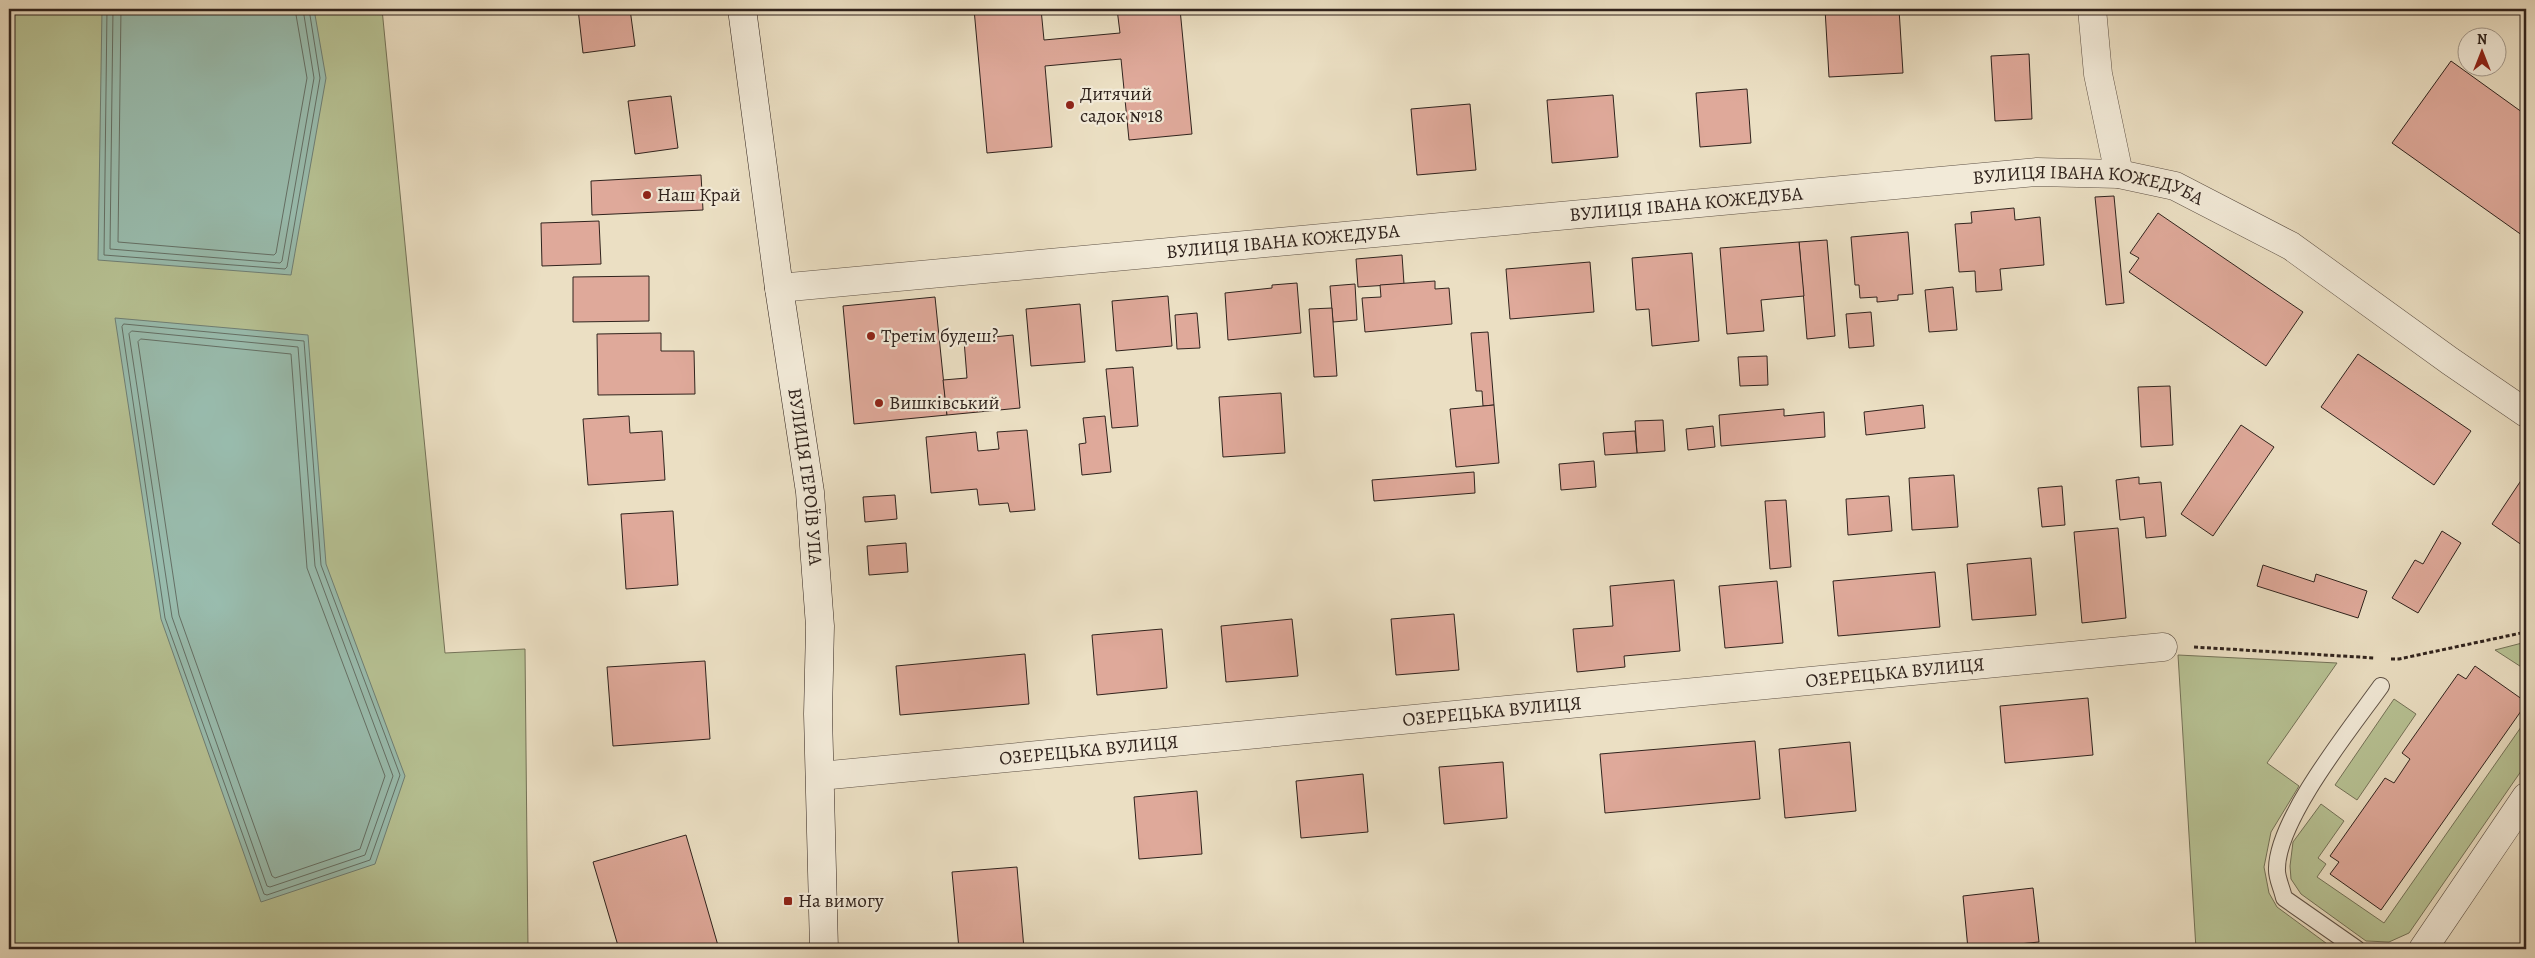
<svg xmlns="http://www.w3.org/2000/svg" width="2535" height="958" font-family="Alegreya,serif">
  <style>
    .green { fill: #b7c294; stroke: #747258 }
    .water { fill: #99bdaf; stroke: #6f7f75 }
    .lines { fill: none; stroke-linecap: round; stroke-linejoin: round }
    .shore { stroke: #647066; stroke-width: 1 }
    .building { fill: #dfa99a; stroke: #30231d }
    .lane-casing { stroke: #5f5246; stroke-width: 18 }
    .street-casing { stroke: #5f5246; stroke-width: 29 }
    .secondary-casing { stroke: #30231d; stroke-width: 29 }
    .path { stroke: #30231d; stroke-width: 3; stroke-dasharray: 4 2.5; stroke-linecap: butt }
    .lane { stroke: #f2ead8; stroke-width: 16 }
    .street { stroke: #f2ead8; stroke-width: 28 }
    .secondary { stroke: #f2ead8; stroke-width: 28 }
    .poi-dot { fill: #8f2418; stroke: #f2ead8; stroke-width: 2 }
    .labels { text-anchor: middle; dominant-baseline: central; stroke-width: 4.5; stroke-linejoin: round; paint-order: stroke }
    .poi-label { font-size: 19px; fill: #30231d; stroke: #f2ead8; text-anchor: start }
    .street-label { font-size: 19px; fill: #30231d; stroke: #f2ead8 }
  </style>
  <rect width="100%" height="100%" fill="#ebdfc3"/>
  <filter id="stains"><feTurbulence type="fractalNoise" baseFrequency=".004" numOctaves="4"/><feColorMatrix values="0 0 0 0 .2 0 0 0 0 .09 0 0 0 0 .02 0 0 0 .5 -.17"/></filter>
  <radialGradient id="worn" r=".72"><stop offset=".6" stop-color="#630" stop-opacity="0"/><stop offset="1" stop-color="#630" stop-opacity=".3"/></radialGradient>
  <g class="green">
    <path d="M9,9H382L445,653L525,649L528,949H9Z"/>
    <path d="M2526,642V670L2495,650Z"/>
    <path d="M2178,655L2337,663L2267,763L2299,786L2271,832L2264,867L2269,893L2277,907L2334,949H2196Z"/>
    <path d="M2394,699L2416,714L2357,800L2335,785Z"/>
    <path d="M2526,720V764L2409,933L2389,942L2366,941L2301,894L2291,879L2290,866L2293,842L2321,804L2344,821L2318,858L2326,864L2317,877L2384,923Z"/>
  </g>
  <g class="water">
    <path d="M102,9H314L326,78L291,275L98,260Z"/>
    <path d="M115,318L308,335L326,564L405,776L375,864L261,902L161,619Z"/>
  </g>
  <g class="lines">
    <g class="shore">
      <path d="M107,9L104,255L285,269L287,267L320,78L309,9"/>
      <path d="M113,9L110,249L280,263L282,261L314,78L303,9"/>
      <path d="M121,9L118,242L274,255L276,253L307,78L295,9"/>
      <path d="M124,324L304,341L321,565L400,775L370,860L267,895L264,894L165,618L122,327Z"/>
      <path d="M132,331L298,347L315,566L393,776L365,855L270,887L267,886L172,617L129,334Z"/>
      <path d="M141,339L291,354L307,568L385,776L360,849L275,878L272,876L179,615L138,342Z"/>
    </g>
  </g>
  <g class="building">
    <path d="M578,9H630L635,46L583,53Z"/>
    <path d="M974,9H1041L1044,40L1120,33L1117,9H1180L1192,134L1129,140L1121,59L1045,66L1052,147L987,153Z"/>
    <path d="M1825,9H1899L1903,73L1829,77Z"/>
    <path d="M2029,54L2032,119L1995,121L1991,56Z"/>
    <path d="M2451,61L2526,115V238L2392,143Z"/>
    <path d="M1747,89L1751,143L1700,147L1696,93Z"/>
    <path d="M1613,95L1618,157L1552,163L1547,100Z"/>
    <path d="M671,96L678,148L635,154L628,101Z"/>
    <path d="M1470,104L1476,170L1417,175L1411,109Z"/>
    <path d="M701,175L703,210L592,215L591,181Z"/>
    <path d="M2114,196L2124,303L2106,305L2095,197Z"/>
    <path d="M2014,208L2015,220L2040,217L2044,265L2000,269L2002,290L1976,292L1975,271L1959,272L1955,224L1972,223L1971,212Z"/>
    <path d="M2158,213L2303,312L2266,366L2129,272L2139,258L2130,253Z"/>
    <path d="M599,221L601,264L542,266L541,223Z"/>
    <path d="M1908,232L1913,294L1898,295V300L1877,302V297L1860,298L1859,285H1855L1851,237Z"/>
    <path d="M1827,240L1835,336L1807,339L1799,242Z"/>
    <path d="M1799,242L1804,296L1761,300L1764,331L1727,334L1720,248Z"/>
    <path d="M1692,253L1699,341L1652,346L1649,309L1636,310L1632,258Z"/>
    <path d="M1402,255L1404,284L1358,287L1356,259Z"/>
    <path d="M1590,262L1594,312L1510,319L1506,269Z"/>
    <path d="M649,276V321L573,322V277Z"/>
    <path d="M1435,281V289L1449,288L1452,324L1365,332L1362,298L1381,297L1380,285Z"/>
    <path d="M1297,283L1301,333L1228,340L1225,293L1272,288V285Z"/>
    <path d="M1355,284L1357,320L1333,322L1330,286Z"/>
    <path d="M1953,287L1957,330L1929,332L1925,290Z"/>
    <path d="M1168,296L1172,346L1116,351L1112,301Z"/>
    <path d="M935,297L947,415L854,424L843,306Z"/>
    <path d="M1080,304L1085,362L1031,366L1026,309Z"/>
    <path d="M1332,308L1337,376L1314,377L1309,309Z"/>
    <path d="M1871,312L1874,346L1849,348L1846,314Z"/>
    <path d="M1197,313L1200,348L1177,349L1175,315Z"/>
    <path d="M1488,332L1494,405L1483,406L1482,391H1476L1471,333Z"/>
    <path d="M661,333V351H694L695,394L598,395L597,334Z"/>
    <path d="M1013,335L1020,408L947,415L943,380L967,378L964,340Z"/>
    <path d="M2358,354L2471,431L2434,485L2321,407Z"/>
    <path d="M1767,356L1768,385L1740,386L1738,357Z"/>
    <path d="M1133,367L1138,426L1112,428L1106,369Z"/>
    <path d="M2170,386L2173,445L2141,447L2138,387Z"/>
    <path d="M1281,393L1285,453L1223,457L1219,397Z"/>
    <path d="M1494,405L1499,463L1456,467L1450,409Z"/>
    <path d="M1923,405L1925,428L1866,435L1864,412Z"/>
    <path d="M1784,409V416L1824,412L1825,437L1721,446L1719,415Z"/>
    <path d="M629,416L630,433L662,431L665,480L588,485L583,419Z"/>
    <path d="M1105,416L1111,472L1082,475L1079,444L1086,443L1083,418Z"/>
    <path d="M1663,420L1665,451L1637,453L1635,421Z"/>
    <path d="M2241,425L2274,447L2213,536L2181,514Z"/>
    <path d="M1713,426L1715,447L1688,450L1686,429Z"/>
    <path d="M1027,430L1035,510L1010,512L1008,503L979,505L977,489L931,493L926,437L976,432L978,451L999,449L997,432Z"/>
    <path d="M1635,431L1637,453L1605,455L1603,433Z"/>
    <path d="M1594,461L1596,487L1561,490L1559,464Z"/>
    <path d="M1474,472L1475,493L1374,501L1372,480Z"/>
    <path d="M2526,473V548L2492,524Z"/>
    <path d="M1954,475L1958,527L1912,530L1909,478Z"/>
    <path d="M2139,477V484L2161,482L2166,536L2146,538L2144,517L2120,520L2116,480Z"/>
    <path d="M2062,486L2065,525L2042,527L2038,488Z"/>
    <path d="M895,495L897,519L865,522L863,497Z"/>
    <path d="M1889,496L1892,531L1848,535L1846,499Z"/>
    <path d="M1786,500L1791,567L1770,569L1765,501Z"/>
    <path d="M673,511L678,585L626,589L621,514Z"/>
    <path d="M2118,528L2126,618L2082,623L2074,532Z"/>
    <path d="M2442,531L2461,543L2418,613L2392,598L2415,560L2423,564Z"/>
    <path d="M906,543L908,572L869,575L867,546Z"/>
    <path d="M2031,558L2036,615L1972,620L1967,564Z"/>
    <path d="M2263,565L2314,582L2316,574L2367,591L2358,618L2257,586Z"/>
    <path d="M1935,572L1940,627L1838,636L1833,581Z"/>
    <path d="M1674,580L1680,651L1624,656L1625,667L1577,672L1573,629L1613,626L1610,586Z"/>
    <path d="M1777,581L1783,643L1725,648L1719,586Z"/>
    <path d="M1454,614L1459,670L1396,675L1391,619Z"/>
    <path d="M1292,619L1298,676L1226,682L1221,626Z"/>
    <path d="M1162,629L1167,688L1097,695L1092,635Z"/>
    <path d="M1025,654L1029,704L900,715L896,666Z"/>
    <path d="M705,661L710,739L613,746L607,667Z"/>
    <path d="M2475,666L2526,702V704L2381,910L2330,874L2339,862L2330,856L2385,778L2394,783L2410,759L2402,753L2458,674L2466,679Z"/>
    <path d="M2088,698L2093,755L2005,763L2000,706Z"/>
    <path d="M1755,741L1760,799L1605,813L1600,754Z"/>
    <path d="M1850,742L1856,811L1785,818L1779,749Z"/>
    <path d="M1503,762L1507,818L1444,824L1439,767Z"/>
    <path d="M1363,774L1368,832L1301,838L1296,781Z"/>
    <path d="M1197,791L1202,854L1139,859L1134,797Z"/>
    <path d="M686,835L719,949H619L593,862Z"/>
    <path d="M1017,867L1024,949H959L952,872Z"/>
    <path d="M2033,888L2039,942L1968,949L1963,896Z"/>
  </g>
  <g class="lines">
    <defs>
      <path id="lane" d="M2357,949L2284,898C2282,888 2276,877 2277,868C2278,818 2351,728 2381,686"/>
      <g id="street">
        <path d="M2092,9L2098,74L2119,174"/>
        <path id="s1" d="M779,288L2037,172L2119,174L2175,186L2291,246L2450,361L2526,413"/>
        <path id="s2" d="M820,776L2163,647"/>
        <path d="M2423,949L2526,797"/>
      </g>
      <g id="secondary">
        <path id="s3" d="M742,9L779,288L810,492L820,626L818,714L824,949"/>
      </g>
    </defs>
    <use href="#lane" class="lane-casing"/>
    <use href="#street" class="street-casing"/>
    <use href="#secondary" class="secondary-casing"/>
    <g class="path">
      <path d="M2194,647L2375,658"/>
      <path d="M2391,659H2399L2526,632"/>
    </g>
    <use href="#lane" class="lane"/>
    <use href="#street" class="street"/>
    <use href="#secondary" class="secondary"/>
  </g>
  <g class="poi-dot">
    <circle cx="1070" cy="105" r="5"/>
    <circle cx="647" cy="195" r="5"/>
    <circle cx="871" cy="336" r="5"/>
    <circle cx="879" cy="403" r="5"/>
    <rect x="783" y="896" width="10" height="10" rx="2.5"/>
  </g>
  <g class="labels">
    <g class="poi-label">
      <text x="1080" y="94">Дитячий<tspan x="1080" dy="22">садок №18</tspan></text>
      <text x="657" y="195">Наш Край</text>
      <text x="881" y="336">Третім будеш?</text>
      <text x="889" y="403">Вишківський</text>
      <text x="798" y="901">На вимогу</text>
    </g>
    <g class="street-label">
      <text stroke="none"><textPath href="#s1" startOffset="1316">ВУЛИЦЯ ІВАНА КОЖЕДУБА</textPath></text>
      <text stroke="none"><textPath href="#s1" startOffset="911">ВУЛИЦЯ ІВАНА КОЖЕДУБА</textPath></text>
      <text stroke="none"><textPath href="#s1" startOffset="506">ВУЛИЦЯ ІВАНА КОЖЕДУБА</textPath></text>
      <text stroke="none"><textPath href="#s3" startOffset="472">ВУЛИЦЯ ГЕРОЇВ УПА</textPath></text>
      <text stroke="none"><textPath href="#s2" startOffset="1080">ОЗЕРЕЦЬКА ВУЛИЦЯ</textPath></text>
      <text stroke="none"><textPath href="#s2" startOffset="675">ОЗЕРЕЦЬКА ВУЛИЦЯ</textPath></text>
      <text stroke="none"><textPath href="#s2" startOffset="270">ОЗЕРЕЦЬКА ВУЛИЦЯ</textPath></text>
    </g>
  </g>
  <rect width="2535" height="958" fill="none" stroke="#ebdfc3" stroke-width="30"/>
  <rect x="10" y="10" width="2515" height="938" fill="none" stroke="#30231d" stroke-width="2.5"/>
  <rect x="15" y="15" width="2505" height="928" fill="none" stroke="#30231d"/>
  <g transform="translate(2482 52)"><circle r="24" fill="#f2ead8" stroke="#a49a8d"/>
  <path d="M0-4L9 19L0 12L-9 19Z" fill="#8f2418"/>
  <text y="-8" font-size="14" font-weight="bold" text-anchor="middle" fill="#30231d">N</text>
  </g>
  <rect width="100%" height="100%" filter="url(#stains)"/>
  <rect width="100%" height="100%" fill="url(#worn)"/>
</svg>
